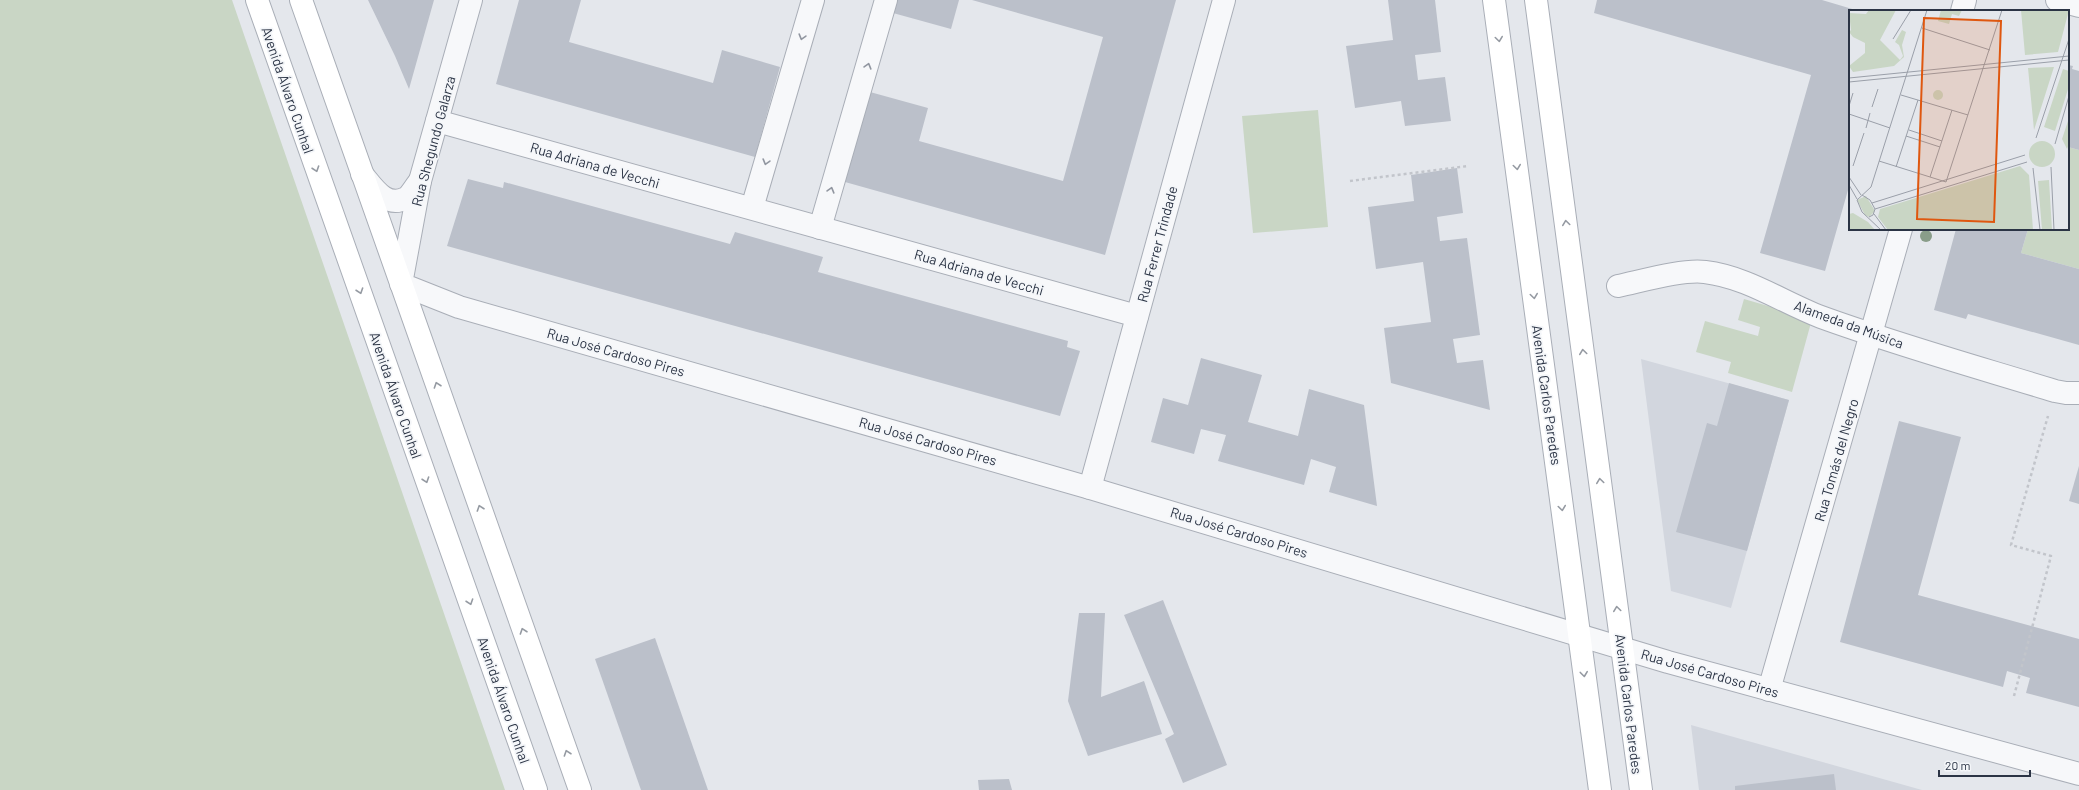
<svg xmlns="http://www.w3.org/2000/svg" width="2079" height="790" font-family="Barlow,sans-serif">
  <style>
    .built { fill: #d2d6de }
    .green { fill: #c9d6c5 }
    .building { fill: #bbc0ca }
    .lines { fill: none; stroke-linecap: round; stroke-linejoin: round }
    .street-casing { stroke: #a9aeb7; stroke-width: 24 }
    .secondary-casing { stroke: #a9aeb7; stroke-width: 24 }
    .path { stroke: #c2c5cb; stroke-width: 2.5; stroke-dasharray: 3 3; stroke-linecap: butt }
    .street { stroke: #f7f8fa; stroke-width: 22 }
    .secondary { stroke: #fff; stroke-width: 22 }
    .tree { fill: #899d89 }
    .oneway { stroke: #9196a0 }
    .oneway2 { stroke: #959aa2 }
    .labels { text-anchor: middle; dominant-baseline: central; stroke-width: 3.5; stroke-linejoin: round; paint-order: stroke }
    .street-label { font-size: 14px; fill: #2b3445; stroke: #f4f6f9 }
    .inset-road { fill: none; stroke: #9a9fa9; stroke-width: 1 }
    .view { fill: #df570f; fill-opacity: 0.15; stroke: #df570f; stroke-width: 2 }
    .inset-edge { fill: none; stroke: #2b3445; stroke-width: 2 }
  </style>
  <rect width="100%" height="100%" fill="#e4e7ec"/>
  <g class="built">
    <path d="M1641,359L1789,400L1731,608L1671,591Z"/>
    <path d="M1691,725L1922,790H1699Z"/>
  </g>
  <g class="green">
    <path d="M0,0H232L505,790H0Z"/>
    <path d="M1318,110L1328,227L1253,233L1242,116Z"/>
    <path d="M2068,147L2079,150V269L2021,253L2028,229H2068Z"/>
    <path d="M1744,299L1812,319L1792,392L1728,373L1731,362L1696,352L1705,321L1758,336L1760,327L1738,320Z"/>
  </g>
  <g class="building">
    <path d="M368,0H434L409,89L395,56Z"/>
    <path d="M519,0H581L569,42L713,83L722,50L780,67L755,157L496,84Z"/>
    <path d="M897,0H959L951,29L893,13Z"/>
    <path d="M972,0H1176L1105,255L845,182L870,92L928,108L919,141L1063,181L1103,37Z"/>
    <path d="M1388,0H1435L1441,52L1415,55L1418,80L1445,77L1451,121L1405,126L1401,101L1355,108L1346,46L1393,40Z"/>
    <path d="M1597,0H1822L1859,11H1850V183L1825,271L1760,253L1811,75L1594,13Z"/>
    <path d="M2068,65L2073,66L2072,69L2079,71V150L2068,147Z"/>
    <path d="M1457,168L1463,213L1437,217L1440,241L1467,238L1480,335L1453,339L1457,363L1483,360L1490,410L1391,383L1384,328L1431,322L1423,262L1376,269L1368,207L1414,201L1411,175Z"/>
    <path d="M468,179L503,188L504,182L730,244L735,232L823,257L818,272L1068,341L1067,347L1080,351L1060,416L447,246Z"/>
    <path d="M1956,229H2028L2021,253L2079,269V345L1968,314L1966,319L1934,310Z"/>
    <path d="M1201,358L1262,375L1248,422L1298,436L1309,389L1364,405L1377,506L1329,492L1336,467L1311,459L1304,485L1218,461L1226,435L1201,429L1194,454L1151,442L1163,398L1188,405Z"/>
    <path d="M1729,383L1789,400L1747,551L1676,532L1707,423L1717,426Z"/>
    <path d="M1899,421L1961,437L1918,595L2079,639V707L2026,693L2030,678L2007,671L2003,687L1840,642Z"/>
    <path d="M2079,466V504L2069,501Z"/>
    <path d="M1163,600L1227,765L1183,783L1165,739L1174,734L1124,615Z"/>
    <path d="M1079,613H1105L1101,697L1144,681L1162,734L1088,756L1068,701Z"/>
    <path d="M655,638L708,790H641L595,659Z"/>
    <path d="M1834,774L1836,790H1735V786Z"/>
    <path d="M1009,779L1012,790H979L978,780Z"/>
  </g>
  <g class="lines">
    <defs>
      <g id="street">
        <path d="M471,0L420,181L401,284L459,307L1090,488L1668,662L2079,774"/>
        <path d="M2057,0L2079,6"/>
        <path d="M1962,11L1965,0"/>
        <path d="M437,121L1137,316"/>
        <path d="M362,174C373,187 386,209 406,198C411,195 416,185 420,181"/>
        <path d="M752,208L813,0"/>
        <path d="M820,228L886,0"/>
        <path d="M1618,286C1642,281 1683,269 1705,272C1747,277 1782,302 1821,317C1898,345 1977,367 2055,391L2066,393H2079"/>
        <path d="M1090,488L1224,0"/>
        <path d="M1769,690L1901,229"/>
      </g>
      <g id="secondary">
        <path d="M257,0L536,790"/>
        <path d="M301,0L580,790"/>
        <path d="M1494,0L1600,790"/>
        <path d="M1536,0L1641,790"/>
      </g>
    </defs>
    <use href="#street" class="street-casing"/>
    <use href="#secondary" class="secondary-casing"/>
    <g class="path">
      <path d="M1350,181L1468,166"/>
      <path d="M2014,696L2051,556L2011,545L2048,416"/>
    </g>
    <use href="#street" class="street"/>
    <use href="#secondary" class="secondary"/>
  </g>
  <circle class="tree" cx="1926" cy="236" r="6"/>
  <defs><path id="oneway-chevron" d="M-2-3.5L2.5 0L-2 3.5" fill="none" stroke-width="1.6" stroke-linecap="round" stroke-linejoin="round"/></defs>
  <g class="oneway">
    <use href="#oneway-chevron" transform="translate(802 37) rotate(106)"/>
    <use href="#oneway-chevron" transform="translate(868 66) rotate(-74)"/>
    <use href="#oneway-chevron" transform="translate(766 162) rotate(106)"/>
    <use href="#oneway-chevron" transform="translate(831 190) rotate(-74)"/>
  </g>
  <g class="oneway2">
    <use href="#oneway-chevron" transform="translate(1499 39) rotate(82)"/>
    <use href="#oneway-chevron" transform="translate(1517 167) rotate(82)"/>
    <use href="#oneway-chevron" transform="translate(316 169) rotate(71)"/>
    <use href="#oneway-chevron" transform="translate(1566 223) rotate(-98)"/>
    <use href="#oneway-chevron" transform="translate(360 291) rotate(71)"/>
    <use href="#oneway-chevron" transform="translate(1534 296) rotate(82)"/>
    <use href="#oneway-chevron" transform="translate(1583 352) rotate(-98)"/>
    <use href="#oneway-chevron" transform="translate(437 385) rotate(-109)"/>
    <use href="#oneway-chevron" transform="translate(426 480) rotate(71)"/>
    <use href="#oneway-chevron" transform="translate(1600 481) rotate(-98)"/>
    <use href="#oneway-chevron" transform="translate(480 508) rotate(-109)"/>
    <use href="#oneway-chevron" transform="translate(1562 508) rotate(82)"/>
    <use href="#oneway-chevron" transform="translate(470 602) rotate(71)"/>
    <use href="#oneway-chevron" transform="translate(1617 609) rotate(-98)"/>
    <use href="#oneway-chevron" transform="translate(523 631) rotate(-109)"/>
    <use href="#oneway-chevron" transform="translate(1584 674) rotate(83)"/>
    <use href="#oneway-chevron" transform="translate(567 753) rotate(-109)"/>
  </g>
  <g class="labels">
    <g class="street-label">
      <text transform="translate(288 90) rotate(71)">Avenida Álvaro Cunhal</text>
      <text transform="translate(433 141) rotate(-75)">Rua Shegundo Galarza</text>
      <text transform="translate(595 165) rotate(16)">Rua Adriana de Vecchi</text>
      <text transform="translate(1157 244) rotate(-75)">Rua Ferrer Trindade</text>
      <text transform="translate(979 272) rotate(16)">Rua Adriana de Vecchi</text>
      <text transform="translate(1849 324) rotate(20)">Alameda da Música</text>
      <text transform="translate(616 352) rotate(16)">Rua José Cardoso Pires</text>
      <text transform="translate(396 395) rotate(71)">Avenida Álvaro Cunhal</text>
      <text transform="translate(1547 395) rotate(82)">Avenida Carlos Paredes</text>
      <text transform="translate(928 441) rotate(16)">Rua José Cardoso Pires</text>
      <text transform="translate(1836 460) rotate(-74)">Rua Tomás del Negro</text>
      <text transform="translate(1239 532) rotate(17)">Rua José Cardoso Pires</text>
      <text transform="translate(1710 673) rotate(16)">Rua José Cardoso Pires</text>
      <text transform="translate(504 700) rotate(71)">Avenida Álvaro Cunhal</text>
      <text transform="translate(1629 704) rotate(83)">Avenida Carlos Paredes</text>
    </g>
  </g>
  <g transform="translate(1849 10)">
    <rect width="220" height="220" fill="#e4e7ec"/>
    <path d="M20,0H47L31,30L51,50L54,46L50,35L46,32L53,20L57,22L53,35L55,47L45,56L4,62L0,56L16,43V33L4,27L0,22L2,20L0,3L17,4ZM92,0H113L110,6L103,4L100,14L89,11ZM172,0H220L209,42L176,45ZM205,57L185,120L179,58ZM214,59L220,61V76L206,121L195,117ZM84 85a5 5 0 1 1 10 0a5 5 0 1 1-10 0ZM220,108V134L218,139L213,129ZM180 144a13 13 0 1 1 26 0a13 13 0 1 1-26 0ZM171,156L180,165L184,220H39L29,207L31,199ZM200,170L203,220H193L189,171ZM17,186L26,201L20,207L16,205L8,190ZM4,203L19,212L26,220H0V204Z" fill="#c9d6c5"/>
    <path class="inset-road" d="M73,18L141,40M44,29L62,0M0,68L220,46M0,72L220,50M52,85L119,105M0,96L4,83M23,97L29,79M0,104L41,118M17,118L21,103M60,120L93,131M57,126L91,137M187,128L220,29M206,134L220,86M30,151L97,172L153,0M4,156L15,123M47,157L69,90M202,157L205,220M184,158L191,220M0,167L12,185M81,167L103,100M0,175L8,189M13,185L21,190L26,199L24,205L20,207M23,193L176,145M26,199L178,152M25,204L37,220M32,220L13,202L8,190L22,177L78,0"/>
    <path class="view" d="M75,8L152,11L145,212L68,209Z"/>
    <rect width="220" height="220" class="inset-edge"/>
  </g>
  <path d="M1939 770v6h91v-6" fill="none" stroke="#2b3445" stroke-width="2"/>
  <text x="1945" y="770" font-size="12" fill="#2b3445" stroke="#f4f6f9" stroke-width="3" paint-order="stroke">20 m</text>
</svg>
